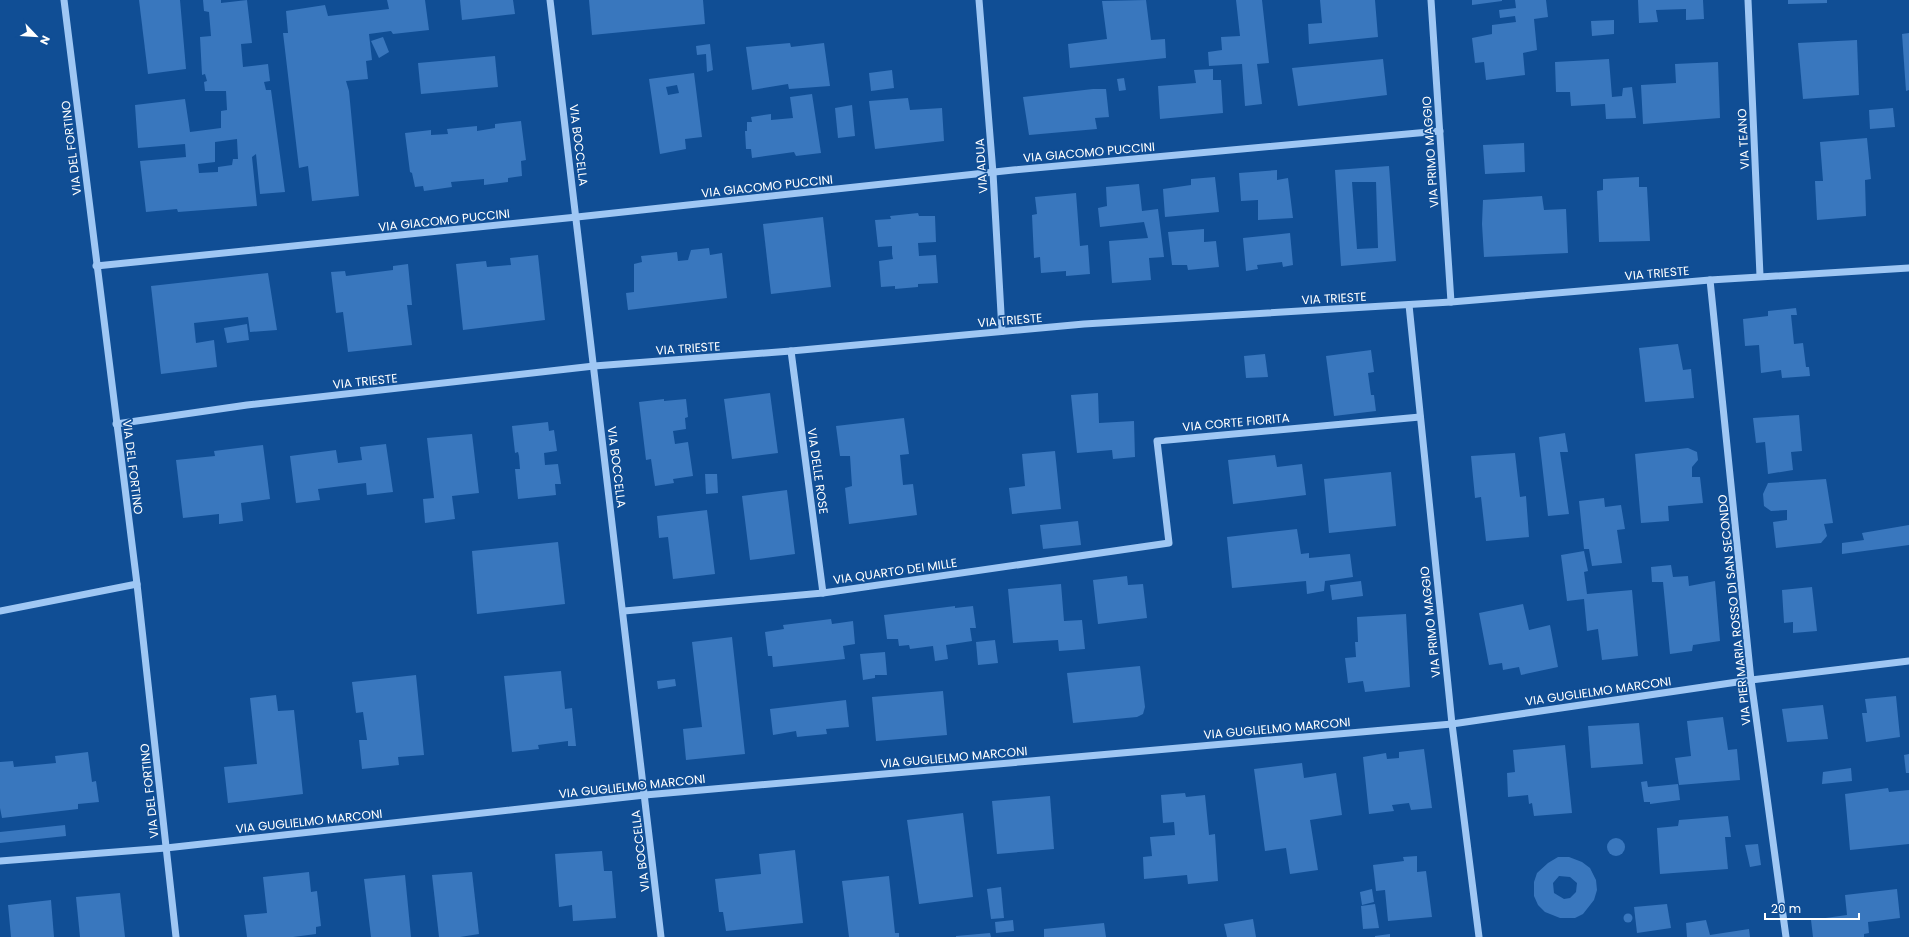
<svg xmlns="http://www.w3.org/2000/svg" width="1909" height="937" font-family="Poppins,sans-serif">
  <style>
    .building { fill: #3977be; fill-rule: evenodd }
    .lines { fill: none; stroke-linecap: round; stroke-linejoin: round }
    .minor { stroke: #9fc7f4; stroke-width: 7 }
    .labels { text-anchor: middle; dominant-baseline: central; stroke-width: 3.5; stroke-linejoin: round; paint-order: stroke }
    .street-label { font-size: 12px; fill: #fff; stroke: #104e95 }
  </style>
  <rect width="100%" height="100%" fill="#104e95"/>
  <g class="building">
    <path d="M139,0H180L186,69L148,74Z"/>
    <path d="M203,0H221V3L247,0L252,43L241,44L243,67L268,64L270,81L264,82L266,90H271L285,192L260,194L256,154L252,157L257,206L178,212L177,209L146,212L140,161L186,157L185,144L138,148L135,105L185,99L190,132L221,128V111L227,110L226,91H205L204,82L207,81L205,74L202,75L200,37L211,36L209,12L204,11ZM237,139L238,159H233L232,165L218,167V172L199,173L198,164L215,162V142Z"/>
    <path d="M387,0H425L429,30L393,34L391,31L369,34L372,60L366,61L368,79L346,81L349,91L359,196L312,201L308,166L299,168L283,33H288L286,11L325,5L328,16L389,9Z"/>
    <path d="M460,0H513L515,14L462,20Z"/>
    <path d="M589,0H703L705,24L592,35Z"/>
    <path d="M1146,0L1151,40L1165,39L1166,58L1070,68L1068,44L1107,39L1102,1Z"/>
    <path d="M1236,0H1262L1269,63L1257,64L1262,104L1245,106L1242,64L1209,66L1208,52L1222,50L1221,37L1240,36Z"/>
    <path d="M1320,0H1375L1378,37L1309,44L1308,24L1322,23Z"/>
    <path d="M1472,0H1502V1L1472,5Z"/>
    <path d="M1515,0H1546L1548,17L1534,19L1537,50L1523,53L1525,75L1486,80L1484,62L1475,63L1472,38L1492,34V25L1516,22L1515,16L1500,18L1499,10L1516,8Z"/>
    <path d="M1638,0H1703L1704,19L1686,20V9L1656,10L1658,22L1639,23Z"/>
    <path d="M1788,0H1827V3L1788,4Z"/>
    <path d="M1614,20V34L1592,36L1591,21Z"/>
    <path d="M1909,33V90L1906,91L1902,34Z"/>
    <path d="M383,37L389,52L379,58L371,41Z"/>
    <path d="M1857,40L1859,95L1803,99L1798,43Z"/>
    <path d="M790,43L791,47L824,43L830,86L789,89L788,84L752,90L746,47Z"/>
    <path d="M710,44L713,70L707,72L706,54L697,55L696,46Z"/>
    <path d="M495,56L498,87L421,94L418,63Z"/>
    <path d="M1383,59L1387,95L1298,106L1292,68Z"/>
    <path d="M1609,59L1612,97L1622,96L1623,88L1632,87L1636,118L1606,119L1605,104L1571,106L1570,92H1556L1555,62Z"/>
    <path d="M1718,62L1720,118L1643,124L1641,85L1676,83L1675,64Z"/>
    <path d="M1213,69V80H1221L1223,113L1160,119L1158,86L1196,83L1194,70Z"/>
    <path d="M892,70L894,88L871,91L869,73Z"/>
    <path d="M694,73L702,137L685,139L686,149L660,154L649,79ZM677,85L679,93L668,95L666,87Z"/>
    <path d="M1124,78L1126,90L1119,91L1117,79Z"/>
    <path d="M1093,89H1106L1109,117L1095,118L1097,129L1029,135L1023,97Z"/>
    <path d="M812,94L821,153L796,156L794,152L752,158L751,149H746L745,131H747V122H752L751,117L771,114V120L793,118L790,97Z"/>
    <path d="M908,98L910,110L942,108L944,141L875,149L869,101Z"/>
    <path d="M852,105L855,136L838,138L835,108Z"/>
    <path d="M1893,108L1895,127L1870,129L1869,110Z"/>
    <path d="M521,121L526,160L521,161L522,176L508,178V182L484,185V179L451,182L452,187L424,191L423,186L415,187L412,173L410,172L405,133L431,130V135L448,134L447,129L477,126V131L495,128V124Z"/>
    <path d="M1867,138L1871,179L1865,180L1866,216L1817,220L1815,181H1823L1820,142Z"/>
    <path d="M1524,143L1525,172L1485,174L1483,145Z"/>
    <path d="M1389,166L1396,261L1341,266L1335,170ZM1352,182H1376L1378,248L1357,249Z"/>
    <path d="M1277,170V180L1288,178L1293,218L1258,220V200L1241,201L1239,173Z"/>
    <path d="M1215,177L1219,212L1165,217L1163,189L1191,185V179Z"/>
    <path d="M1639,177V187H1647L1650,241L1599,242L1597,191L1603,190V179Z"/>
    <path d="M1139,184L1142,211L1158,209L1164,257L1149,258L1151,280L1112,283L1109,241L1148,238L1144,222L1100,227L1098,208L1107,206L1106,187Z"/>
    <path d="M1076,193L1080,246L1088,245L1090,274L1066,276V271L1041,273L1040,257L1034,258L1032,215L1037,214L1035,197Z"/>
    <path d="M1542,196L1544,210L1566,209L1568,253L1484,257L1482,224L1483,200Z"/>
    <path d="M918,213L919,216H935L936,242L918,243L919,256L936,255L938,283L918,284V287L895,289V286L881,287L879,261L893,259L892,254V246L878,247L875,220L891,219L890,216Z"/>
    <path d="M823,217L831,287L771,294L763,224Z"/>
    <path d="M1204,229V242L1216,241L1219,267L1188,270L1187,265H1172L1168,232Z"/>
    <path d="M1290,233L1293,265L1283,267L1282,262L1257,265L1258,269L1246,271L1243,238Z"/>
    <path d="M709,248L710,255L722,253L727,298L628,310L626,293L634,292V264L642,262L641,256L677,252L678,261L688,260L691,250Z"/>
    <path d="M538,255L545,320L463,330L456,264L486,261L487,267L511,265L510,258Z"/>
    <path d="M408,264L412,305H407L412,345L348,352L343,312L336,313L331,272L345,271L346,276L393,270V266Z"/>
    <path d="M268,273L277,330L250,332L248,317L194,323L196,343L214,340L217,367L161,374L151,286Z"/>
    <path d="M1796,308L1797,315H1791L1794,344L1803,343L1806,367H1809L1810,376L1782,378L1781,370L1761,373L1759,345L1745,346L1743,319L1768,316V311Z"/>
    <path d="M247,324L249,340L227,343L224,328Z"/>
    <path d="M1678,344L1683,370L1691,369L1694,398L1645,402L1639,348Z"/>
    <path d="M1371,350L1374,372L1368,373L1371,395H1374L1376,411L1334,416L1326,356Z"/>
    <path d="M1265,354L1268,377L1246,378L1244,356Z"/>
    <path d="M770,393L778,453L732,459L724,399Z"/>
    <path d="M1098,393L1099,423L1134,421L1135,457L1113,459L1112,450L1077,453L1071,395Z"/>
    <path d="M664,399V401L686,399L688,417L685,418L686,429L673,431L675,444L688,442L693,476L673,479L674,483L655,486L651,459L646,460L639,402Z"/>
    <path d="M1799,415L1802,451L1791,452L1793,470L1768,474L1765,442L1756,443L1753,418Z"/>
    <path d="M904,418L909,454L900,455L903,485L913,484L917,515L849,524L845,488L852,486L850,456H840L836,426Z"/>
    <path d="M548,422L549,431L554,430L557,451L544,453L545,465L558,464L561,484H555L556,495L518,499L515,469H520L519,456L518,452L515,453L512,426Z"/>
    <path d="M1565,433L1568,452H1560L1569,514L1548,516L1539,437Z"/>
    <path d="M472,434L479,493L452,496L455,519L425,523L423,499L434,498L427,438Z"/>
    <path d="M386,444L393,492L367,495L366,483L318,489L320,500L296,503L290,456L336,450L338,463L362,460L360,447Z"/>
    <path d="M263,445L270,499L241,503L243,521L219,524V514L183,518L176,460L215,456L214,451Z"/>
    <path d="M1688,448L1697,452L1698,460L1692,467V477H1700L1703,503L1668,506L1669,521L1641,523L1635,454Z"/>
    <path d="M1055,451L1061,509L1012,514L1009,488L1025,486L1022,454Z"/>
    <path d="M1515,453L1520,497L1526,496L1529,537L1486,541L1481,497L1475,498L1471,456Z"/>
    <path d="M1275,455L1277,467L1302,464L1306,495L1233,504L1228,460Z"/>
    <path d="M1391,472L1396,526L1329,533L1324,479Z"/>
    <path d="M705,474H717L718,493L706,494Z"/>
    <path d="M1826,479L1833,523L1824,524L1827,536L1821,543L1776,548L1773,522L1787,520V510L1771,511L1764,506L1763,494L1768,483Z"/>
    <path d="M787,490L795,554L750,560L742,496Z"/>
    <path d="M1604,498L1605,507L1621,505L1625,529L1617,530L1622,563L1592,566L1589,549H1584L1579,501Z"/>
    <path d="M707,510L715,574L673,579L668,537L659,538L657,516Z"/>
    <path d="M1078,521L1081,545L1043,549L1040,525Z"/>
    <path d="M1909,525V545L1842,554V543L1864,540L1862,533Z"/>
    <path d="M1297,529L1301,554L1309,553V558L1350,554L1353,577L1325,581L1324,591L1307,594L1306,581L1232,588L1227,537Z"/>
    <path d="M558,542L565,604L477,614L472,551Z"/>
    <path d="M1584,551L1588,571L1584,572L1587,594L1632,590L1638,656L1602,660L1598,629L1587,631L1584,599L1567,601L1561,555Z"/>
    <path d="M1671,565L1673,577L1688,576L1689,586L1715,581L1720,641L1693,645L1692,651L1670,654L1663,582H1652L1651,567Z"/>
    <path d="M1127,576L1128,585L1143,584L1147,618L1098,624L1093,580Z"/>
    <path d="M1361,581L1363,596L1332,600L1330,585Z"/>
    <path d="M1061,584L1064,621L1082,620L1085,649L1059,651L1058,640L1013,643L1008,589Z"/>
    <path d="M1812,587L1817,631L1793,633V622L1784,623L1782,590Z"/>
    <path d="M1523,604L1529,630L1550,625L1558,667L1521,675L1519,667L1503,670L1502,663L1489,665L1479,613Z"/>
    <path d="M955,606V608L973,606L976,628H970L972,641L946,645L948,659L935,661L933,646L910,649L909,645L899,646L898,639H887L884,615Z"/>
    <path d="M1406,614L1410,687L1365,692L1363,681L1348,683L1345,658L1356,657L1355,642H1358L1357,617Z"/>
    <path d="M831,619L832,624L853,621L855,644L843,646L845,659L773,667L772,656H768L765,632L784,629L783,625Z"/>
    <path d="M732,637L745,754L686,760L683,729L702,727L692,642Z"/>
    <path d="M995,640L998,663L978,665L976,642Z"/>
    <path d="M885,652L887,675H875V678L863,680L860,654Z"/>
    <path d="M1140,666L1145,707L1143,714L1137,717L1073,723L1067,673Z"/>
    <path d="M561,671L565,709L572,708L576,746H568V741L538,745L539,749L512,752L504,676Z"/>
    <path d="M416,675L424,755L398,757L399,765L362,769L359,740H367L363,712L356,713L352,682Z"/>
    <path d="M675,679L676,686L658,689L657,681Z"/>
    <path d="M943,691L947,735L876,741L872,697Z"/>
    <path d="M276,695L278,711L294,710L303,794L228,803L224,767L257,764L250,698Z"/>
    <path d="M1896,696L1900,737L1866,742L1862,713H1867L1865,699Z"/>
    <path d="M846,700L849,727L826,729L827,734L806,736L797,737L796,731L773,735L770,709Z"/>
    <path d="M1823,705L1828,739L1787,742L1782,709Z"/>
    <path d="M1723,717L1728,750L1737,749L1740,780L1679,785L1675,758L1691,756L1687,721Z"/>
    <path d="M1639,723L1643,764L1591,768L1588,726Z"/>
    <path d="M1565,745L1572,813L1534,816L1532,803L1529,804L1528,795L1508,797L1507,773L1515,772L1513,750Z"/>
    <path d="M1424,749L1432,808L1411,810L1409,803L1392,805L1394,811L1369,814L1363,757L1386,753L1387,759L1399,758V752Z"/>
    <path d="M88,752L92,782L96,781L99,802L78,804V809L2,818L0,808V762L13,761L14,767L56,763L55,756Z"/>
    <path d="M1909,754V773H1906L1904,755Z"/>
    <path d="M1302,763L1304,778L1336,773L1342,815L1310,820L1318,870L1290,874L1286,848L1265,851L1254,769Z"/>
    <path d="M1851,768L1852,781L1822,784L1823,772Z"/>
    <path d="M1647,781L1648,787L1678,784L1680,800L1650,804V802H1644L1641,782Z"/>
    <path d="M1888,788L1889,792L1909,790V844L1850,850L1845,794Z"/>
    <path d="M1185,793L1186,797L1205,795L1209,835L1215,834L1218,881L1188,884L1187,875L1144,879L1143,857L1152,856L1150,837L1175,835L1174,822L1163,823L1161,795Z"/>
    <path d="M1050,796L1054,849L997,854L992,801Z"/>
    <path d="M963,813L973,897L919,904L907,820Z"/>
    <path d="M1728,816L1731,837H1725L1728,869L1660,874L1657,828L1678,826L1679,820Z"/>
    <path d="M65,825L66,836L0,843V832Z"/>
    <circle cx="1616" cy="847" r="9"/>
    <path d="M1758,844L1761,865L1750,867L1745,845Z"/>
    <path d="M795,850L803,923L726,931L723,912H719L715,879L761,874L759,854Z"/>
    <path d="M602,851L604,871H612L616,918L573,921L572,905L559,907L555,854Z"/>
    <path d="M1417,856V872L1426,871L1432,917L1388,921L1385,890L1376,891L1373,865L1404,861L1403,857Z"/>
    <path d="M1569,857L1582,862L1590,868L1596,880L1597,890L1594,900L1583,914L1575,918H1560L1545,912L1538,905L1534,896V882L1537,873L1548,863L1558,857ZM1559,876L1570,877L1577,883L1576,892L1570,898L1564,899L1554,893L1553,883Z"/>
    <path d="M309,872L311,892L317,891L321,926L316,927V934L293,937H247L244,915L267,913L263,877Z"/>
    <path d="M472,872L479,934L460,937H439L432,875Z"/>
    <path d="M405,875L411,937H371L364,879Z"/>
    <path d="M889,876L895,933H899V937H849L842,881Z"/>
    <path d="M1001,887L1004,918L991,919L987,889Z"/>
    <path d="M1372,889L1374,902L1362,905L1360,892Z"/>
    <path d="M1897,889L1900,918L1868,922L1869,933L1864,934V937H1813L1811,920L1847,915L1845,895Z"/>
    <path d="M120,893L125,937H80L76,897Z"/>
    <path d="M51,900L54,937H11L8,905Z"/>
    <path d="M1375,904L1379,928L1363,929L1361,906Z"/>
    <path d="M1667,904L1671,928L1637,933L1634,907Z"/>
    <circle cx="1628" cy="918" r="4.5"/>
    <path d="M1253,919L1256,937H1227L1224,924Z"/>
    <path d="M1013,920L1014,931L996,933L995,922Z"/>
    <path d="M1706,920L1710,935L1749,929L1750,937H1687L1686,923Z"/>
    <path d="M1104,923L1106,937H1044V929Z"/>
    <path d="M990,933L991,937H956V936Z"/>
    <path d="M1390,934V937H1375V936Z"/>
  </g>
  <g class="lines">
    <g class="minor">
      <path d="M64,0L137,584L176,937"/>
      <path d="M550,0L661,937"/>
      <path d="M979,0L993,173L1002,331"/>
      <path d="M1431,0L1451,302"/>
      <path d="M1748,0L1760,276"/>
      <path d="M96,266L577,217L1013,170L1440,131"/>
      <path d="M1710,280L1751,680L1786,937"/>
      <path d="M1409,305L1452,724L1479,937"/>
      <path d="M791,351L823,593"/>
      <path d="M116,424L247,405L594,366L791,351L1084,324L1451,302L1710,280L1909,268"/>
      <path d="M0,611L137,584"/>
      <path d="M624,611L823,593L1169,543L1157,441L1420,417"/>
      <path d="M0,861L166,848L645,795L1452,724L1751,680L1909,661"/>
    </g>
  </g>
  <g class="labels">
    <g class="street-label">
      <text transform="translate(1743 139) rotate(-93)">VIA TEANO</text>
      <text transform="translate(579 145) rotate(83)">VIA BOCCELLA</text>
      <text transform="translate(71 148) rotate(-97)">VIA DEL FORTINO</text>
      <text transform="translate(1089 152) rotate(-5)">VIA GIACOMO PUCCINI</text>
      <text transform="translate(1430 152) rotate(-94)">VIA PRIMO MAGGIO</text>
      <text transform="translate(981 166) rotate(-94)">VIA ADUA</text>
      <text transform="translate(767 186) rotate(-6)">VIA GIACOMO PUCCINI</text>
      <text transform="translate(444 220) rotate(-6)">VIA GIACOMO PUCCINI</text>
      <text transform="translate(1657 273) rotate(-5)">VIA TRIESTE</text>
      <text transform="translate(1334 298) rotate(-3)">VIA TRIESTE</text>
      <text transform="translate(1010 320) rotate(-5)">VIA TRIESTE</text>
      <text transform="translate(688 348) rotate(-4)">VIA TRIESTE</text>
      <text transform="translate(365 381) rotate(-6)">VIA TRIESTE</text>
      <text transform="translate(1236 422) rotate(-5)">VIA CORTE FIORITA</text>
      <text transform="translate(133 467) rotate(83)">VIA DEL FORTINO</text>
      <text transform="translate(617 467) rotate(83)">VIA BOCCELLA</text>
      <text transform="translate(818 471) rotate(82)">VIA DELLE ROSE</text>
      <text transform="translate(895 571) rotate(-8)">VIA QUARTO DEI MILLE</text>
      <text transform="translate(1734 610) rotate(-96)">VIA PIER MARIA ROSSO DI SAN SECONDO</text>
      <text transform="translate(1430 622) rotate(-96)">VIA PRIMO MAGGIO</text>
      <text transform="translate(1598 691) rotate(-8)">VIA GUGLIELMO MARCONI</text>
      <text transform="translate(1277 728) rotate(-5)">VIA GUGLIELMO MARCONI</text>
      <text transform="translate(954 757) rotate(-5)">VIA GUGLIELMO MARCONI</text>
      <text transform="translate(632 786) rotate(-6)">VIA GUGLIELMO MARCONI</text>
      <text transform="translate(149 791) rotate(-96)">VIA DEL FORTINO</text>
      <text transform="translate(309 821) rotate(-6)">VIA GUGLIELMO MARCONI</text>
      <text transform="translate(640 851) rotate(-97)">VIA BOCCELLA</text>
    </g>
  </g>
  <g transform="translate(36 36) rotate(115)" stroke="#104e95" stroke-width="3" paint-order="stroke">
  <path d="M0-3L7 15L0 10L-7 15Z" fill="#ffffff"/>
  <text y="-6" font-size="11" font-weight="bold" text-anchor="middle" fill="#ffffff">N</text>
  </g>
  <path d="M1765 913v6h94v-6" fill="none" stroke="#ffffff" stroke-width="2"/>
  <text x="1771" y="913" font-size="12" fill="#ffffff" stroke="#104e95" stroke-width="3" paint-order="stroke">20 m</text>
</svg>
